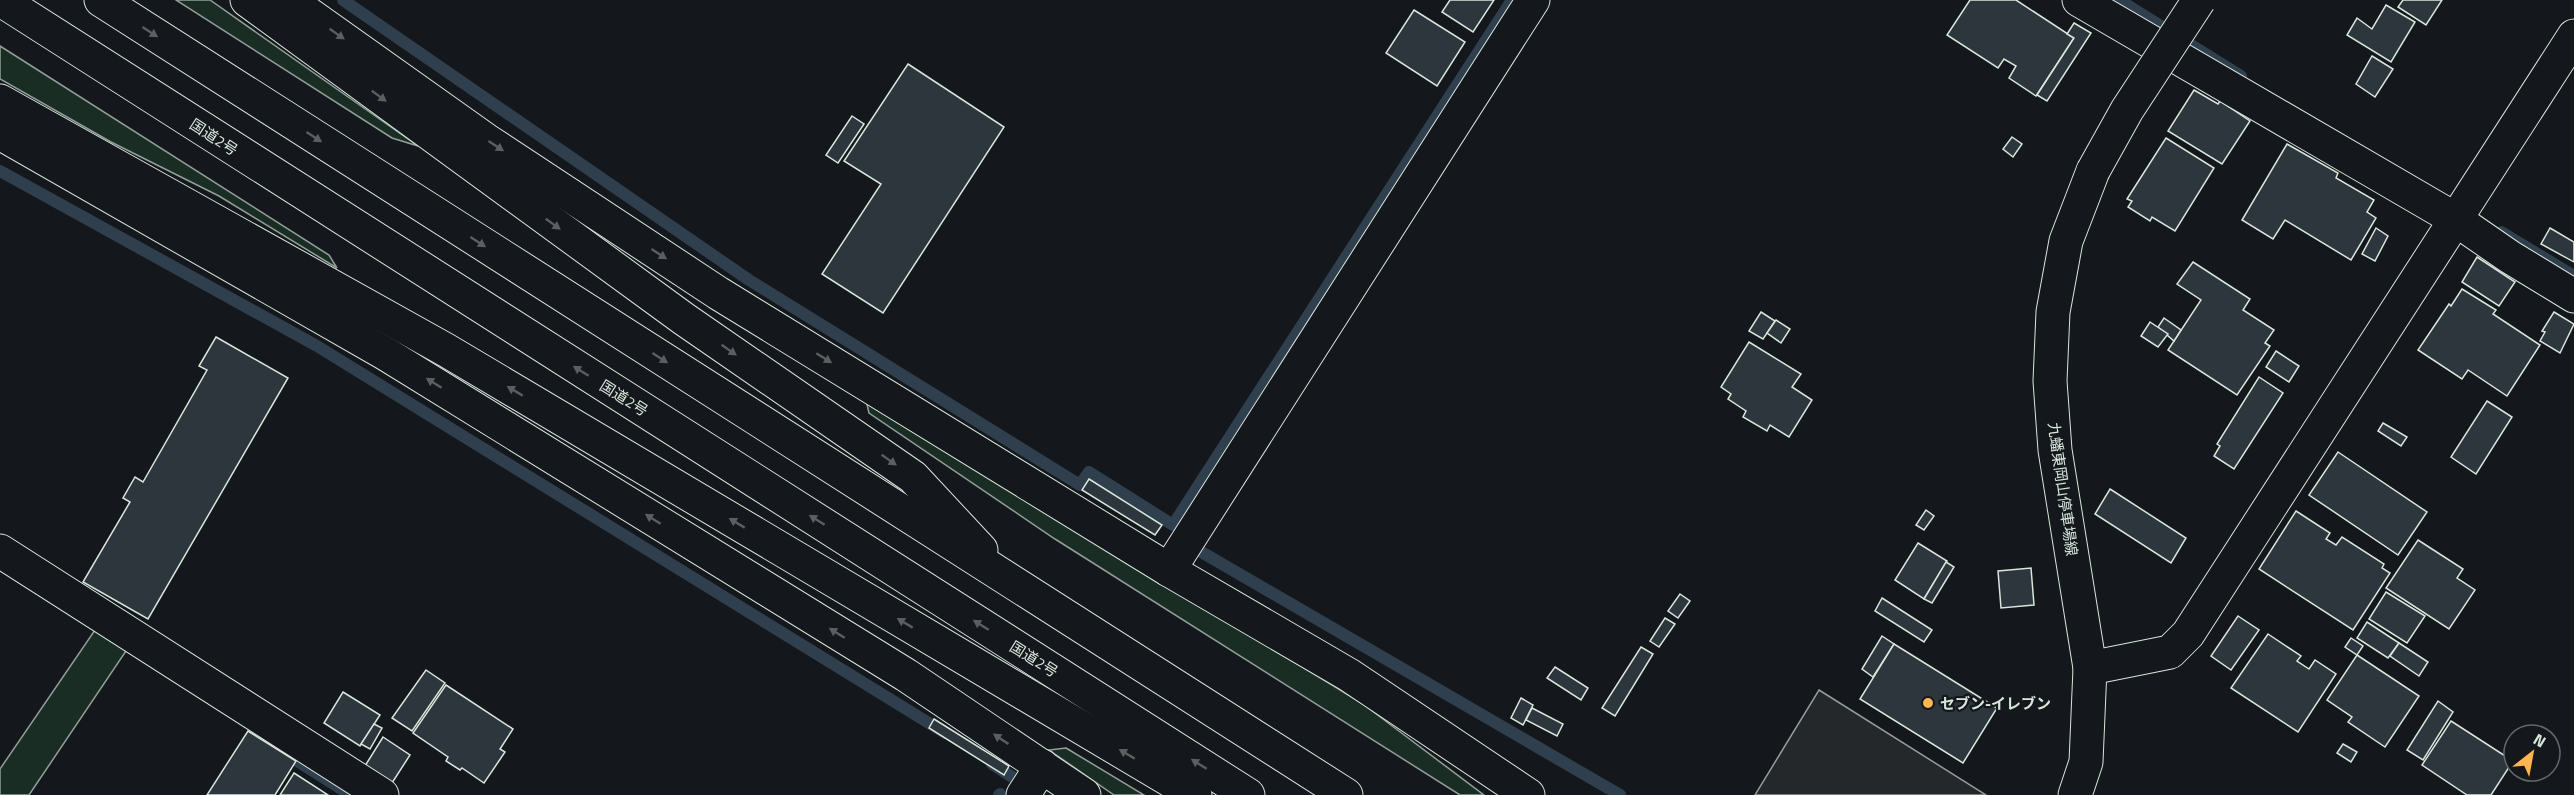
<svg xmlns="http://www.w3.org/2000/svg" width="2574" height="795" font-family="'Titillium Web','Noto Sans JP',sans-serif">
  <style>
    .green { fill: #1a2d24; stroke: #939e99; stroke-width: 1.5 }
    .parking { fill: #24282b; stroke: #939e99; stroke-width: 1.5 }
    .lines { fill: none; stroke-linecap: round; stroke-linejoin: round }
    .stream { stroke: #2f3f4d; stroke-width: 12 }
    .building { fill: #2c363c; stroke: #d8e6dc; stroke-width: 1.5 }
    .minor-casing { stroke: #d8e6dc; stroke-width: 35 }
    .major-casing { stroke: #d8e6dc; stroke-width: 35 }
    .highway-casing { stroke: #d8e6dc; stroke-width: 35 }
    .minor { stroke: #14181c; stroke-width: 33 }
    .major { stroke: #14181c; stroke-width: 33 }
    .highway { stroke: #14181c; stroke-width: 33 }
    .major-bridge-casing { stroke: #d8e6dc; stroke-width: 35; stroke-linecap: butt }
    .major-bridge { stroke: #14181c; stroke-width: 33 }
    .oneway { fill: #59605f }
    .poi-dot { fill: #ffb74d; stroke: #14181c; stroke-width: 2 }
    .labels { text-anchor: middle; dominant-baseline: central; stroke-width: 4.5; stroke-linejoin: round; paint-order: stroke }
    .street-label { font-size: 15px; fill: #d8e6dc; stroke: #14181c }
    .poi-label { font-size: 15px; font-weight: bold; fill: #d8e6dc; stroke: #14181c; text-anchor: start }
  </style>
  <rect width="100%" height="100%" fill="#14181c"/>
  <g class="green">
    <path d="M176,0H210L418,146L392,138Z"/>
    <path d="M0,46L329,255L337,268L219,196L111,142L0,79Z"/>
    <path d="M866,400L1363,704L1484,795H1460L1055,539L869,413Z"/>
    <path d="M95,630L126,651L29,795H0V769Z"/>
    <path d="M1066,748L1144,795H1114L1049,750Z"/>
  </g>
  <path class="parking" d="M1819,690L1986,795H1755Z"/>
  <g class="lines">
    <g class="stream">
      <path d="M343,0L749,280L1080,485L1089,472L1173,525L1512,0"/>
      <path d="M2119,0L2241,76"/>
      <path d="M0,171L317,346L945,733"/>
      <path d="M2501,232L2574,276"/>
      <path d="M1198,550L1620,795"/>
      <path d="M283,752L351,795"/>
      <path d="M992,764L1028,787"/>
      <path d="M999,795L1000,794"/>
    </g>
  </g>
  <g class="building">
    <path d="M1450,0H1494L1473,32L1442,12Z"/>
    <path d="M1970,0H2016L2074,38L2036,96L2009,78L2016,66L2004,59L1998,68L1947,35Z"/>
    <path d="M2403,0H2442L2426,25L2398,7Z"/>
    <path d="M2386,5L2415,22L2391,62L2347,35L2357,18L2372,29Z"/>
    <path d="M1414,10L1465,42L1437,86L1386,53Z"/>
    <path d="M2074,23L2091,33L2047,101L2037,95L2074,38L2067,34Z"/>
    <path d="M2372,56L2393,69L2375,97L2356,84Z"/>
    <path d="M908,64L1004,127L883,313L822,274L881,184L844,161Z"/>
    <path d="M2194,90L2218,104L2220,101L2250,121L2222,164L2168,131Z"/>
    <path d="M852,116L864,124L838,163L826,155Z"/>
    <path d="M2012,137L2022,144L2013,157L2003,149Z"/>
    <path d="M2166,138L2214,168L2175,231L2152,217L2150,221L2128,207L2132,201L2127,199Z"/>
    <path d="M2287,144L2338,173L2336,178L2374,200L2367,212L2376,218L2351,260L2285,220L2273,239L2242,220Z"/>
    <path d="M2376,228L2388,236L2375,261L2362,254Z"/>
    <path d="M2550,228L2574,242V262L2541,244Z"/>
    <path d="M2477,257L2515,282L2499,306L2462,282Z"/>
    <path d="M2193,262L2250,299L2243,310L2274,330L2265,343L2270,346L2237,395L2168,350L2201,300L2177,284Z"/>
    <path d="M2462,289L2496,310L2493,314L2540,345L2507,396L2468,370L2462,379L2418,350L2449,304L2451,306Z"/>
    <path d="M1761,312L1775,321L1763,339L1749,331Z"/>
    <path d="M2554,312L2574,324L2560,353L2540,341L2545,332L2542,331Z"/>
    <path d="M2164,318L2181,330L2174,341L2158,327Z"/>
    <path d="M1776,320L1790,329L1781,343L1767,333Z"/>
    <path d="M2150,322L2168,334L2158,347L2141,336Z"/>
    <path d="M216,337L288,378L148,619L83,582L130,502L123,498L135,477L143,482L207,370L199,366Z"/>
    <path d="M1749,342L1801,374L1792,387L1812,400L1789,437L1770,425L1767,431L1743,417L1746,411L1728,399L1731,394L1721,387Z"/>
    <path d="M2276,351L2299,366L2289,382L2266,367Z"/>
    <path d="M2259,377L2283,393L2234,469L2214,456L2220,446L2217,444Z"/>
    <path d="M2487,401L2512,417L2476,474L2451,457Z"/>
    <path d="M2383,423L2407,437L2401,446L2378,431Z"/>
    <path d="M2338,452L2427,512L2398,555L2309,495Z"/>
    <path d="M1089,479L1162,525L1155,535L1082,490Z"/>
    <path d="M2110,489L2186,538L2171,563L2095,514Z"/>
    <path d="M1926,510L1934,516L1924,530L1916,525Z"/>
    <path d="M2296,511L2330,533L2326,539L2336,545L2342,537L2384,564L2382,568L2390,573L2353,630L2259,569Z"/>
    <path d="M2418,540L2463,569L2457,578L2475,590L2449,629L2386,588Z"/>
    <path d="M1918,543L1947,561L1924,599L1895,580Z"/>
    <path d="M1946,562L1954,567L1932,603L1924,599Z"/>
    <path d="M2031,568L2034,605L2001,608L1998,571Z"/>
    <path d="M2386,592L2425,616L2407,643L2369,619Z"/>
    <path d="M1680,594L1690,601L1678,618L1668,611Z"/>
    <path d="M1882,598L1932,630L1924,642L1875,611Z"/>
    <path d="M2238,616L2259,630L2231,670L2211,656Z"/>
    <path d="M1665,618L1675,624L1659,647L1650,641Z"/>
    <path d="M2367,622L2399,643L2388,658L2357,638Z"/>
    <path d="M2268,634L2301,656L2297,661L2309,669L2315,660L2336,674L2298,732L2231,688Z"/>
    <path d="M1882,636L1894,644L1873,677L1862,669Z"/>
    <path d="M2351,638L2363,646L2357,655L2345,647Z"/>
    <path d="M2399,643L2428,662L2419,676L2390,656Z"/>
    <path d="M1894,644L1997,708L1963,763L1860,699Z"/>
    <path d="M1641,647L1653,654L1615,716L1602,708Z"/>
    <path d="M2357,655L2419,696L2385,747L2348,722L2352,717L2327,700Z"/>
    <path d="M1555,667L1588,688L1581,700L1547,678Z"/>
    <path d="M426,670L445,683L412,731L392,718Z"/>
    <path d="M446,685L513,729L500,749L505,752L484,783L462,768L460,770L446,761L448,757L413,733Z"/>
    <path d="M343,692L380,715L360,746L324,723Z"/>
    <path d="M1521,698L1533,705L1523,725L1511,718Z"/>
    <path d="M2438,701L2453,712L2423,760L2407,750Z"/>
    <path d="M1532,708L1563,724L1557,736L1526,720Z"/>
    <path d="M934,719L1009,766L1004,775L929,728Z"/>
    <path d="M2451,721L2513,761L2491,795H2467L2422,765Z"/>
    <path d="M374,724L382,728L370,749L361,744Z"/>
    <path d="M248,731L296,761L275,795H207Z"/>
    <path d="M383,737L410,755L392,783L365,766Z"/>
    <path d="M2343,744L2357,752L2351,762L2337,753Z"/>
    <path d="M294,773L328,795H280Z"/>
  </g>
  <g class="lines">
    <defs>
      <g id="minor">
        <path d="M289,0L486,140L718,293L1169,570L1349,675L1528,795"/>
        <path d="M2079,0L2455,219L2510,257L2574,296"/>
        <path d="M0,133L386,354L906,675L1084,795"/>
        <path d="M0,551L382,795"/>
        <path d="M1169,570L1533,0"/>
        <path d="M2090,668L2170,652L2188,634L2574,36"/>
        <path d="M1023,795L1042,766"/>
      </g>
      <path id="major" d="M2075,795L2086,762L2090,668L2055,450L2050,381L2053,312L2066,241L2093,171"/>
      <g id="highway">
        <path d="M1,0L1248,795"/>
        <path d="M101,0L1346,795"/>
        <path d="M247,0L684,319L913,477L981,550"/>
        <path d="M0,101L446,350L1195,795"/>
      </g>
    </defs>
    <use href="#minor" class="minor-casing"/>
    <use href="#major" class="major-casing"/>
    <use href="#highway" class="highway-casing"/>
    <use href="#minor" class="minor"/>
    <use href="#major" class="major"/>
    <use href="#highway" class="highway"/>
    <defs>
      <path id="major-bridge" d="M2093,171L2127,110L2199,0"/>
    </defs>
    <use href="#major-bridge" class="major-bridge-casing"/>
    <use href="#major-bridge" class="major-bridge"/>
  </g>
  <defs><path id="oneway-solid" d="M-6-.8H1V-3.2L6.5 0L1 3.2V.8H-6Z" transform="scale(1.5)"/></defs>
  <g class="oneway">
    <use href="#oneway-solid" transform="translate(150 32) rotate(33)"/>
    <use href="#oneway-solid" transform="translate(337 34) rotate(35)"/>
    <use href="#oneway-solid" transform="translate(379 96) rotate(36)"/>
    <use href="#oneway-solid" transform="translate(314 137) rotate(33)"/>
    <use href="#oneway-solid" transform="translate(496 146) rotate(33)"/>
    <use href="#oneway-solid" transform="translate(553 224) rotate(36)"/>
    <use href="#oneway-solid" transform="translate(478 242) rotate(33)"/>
    <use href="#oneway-solid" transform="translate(659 254) rotate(33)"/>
    <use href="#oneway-solid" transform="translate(729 350) rotate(35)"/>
    <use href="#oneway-solid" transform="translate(660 358) rotate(33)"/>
    <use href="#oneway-solid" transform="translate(824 358) rotate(32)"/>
    <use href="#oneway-solid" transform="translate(581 371) rotate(-148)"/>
    <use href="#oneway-solid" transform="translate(434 383) rotate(-148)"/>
    <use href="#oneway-solid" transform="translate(515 391) rotate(-149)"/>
    <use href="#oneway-solid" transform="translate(889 460) rotate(35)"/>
    <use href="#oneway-solid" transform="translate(653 519) rotate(-148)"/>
    <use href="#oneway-solid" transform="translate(817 520) rotate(-148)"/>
    <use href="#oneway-solid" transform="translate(737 523) rotate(-149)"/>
    <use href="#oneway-solid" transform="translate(905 623) rotate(-149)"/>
    <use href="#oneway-solid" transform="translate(981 625) rotate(-148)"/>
    <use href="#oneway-solid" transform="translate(837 633) rotate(-148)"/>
    <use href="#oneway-solid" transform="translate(1001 739) rotate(-146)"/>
    <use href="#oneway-solid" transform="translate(1127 754) rotate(-149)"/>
    <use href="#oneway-solid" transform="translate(1199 764) rotate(-148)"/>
  </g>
  <circle class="poi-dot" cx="1928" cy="703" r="6"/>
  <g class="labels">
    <g class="street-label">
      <text transform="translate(214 137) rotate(33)">国道2号</text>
      <text transform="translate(624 398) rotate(32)">国道2号</text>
      <text transform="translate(2063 489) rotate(82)">九蟠東岡山停車場線</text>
      <text transform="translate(1034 659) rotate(32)">国道2号</text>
    </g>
    <g class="poi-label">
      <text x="1940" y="703">セブン-イレブン</text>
    </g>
  </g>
  <g transform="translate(2532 753) rotate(31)"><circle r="28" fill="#14181c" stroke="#626a69" stroke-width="1.5"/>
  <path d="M0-4.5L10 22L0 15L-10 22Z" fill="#ffb74d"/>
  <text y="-9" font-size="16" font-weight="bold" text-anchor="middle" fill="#d8e6dc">N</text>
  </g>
</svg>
